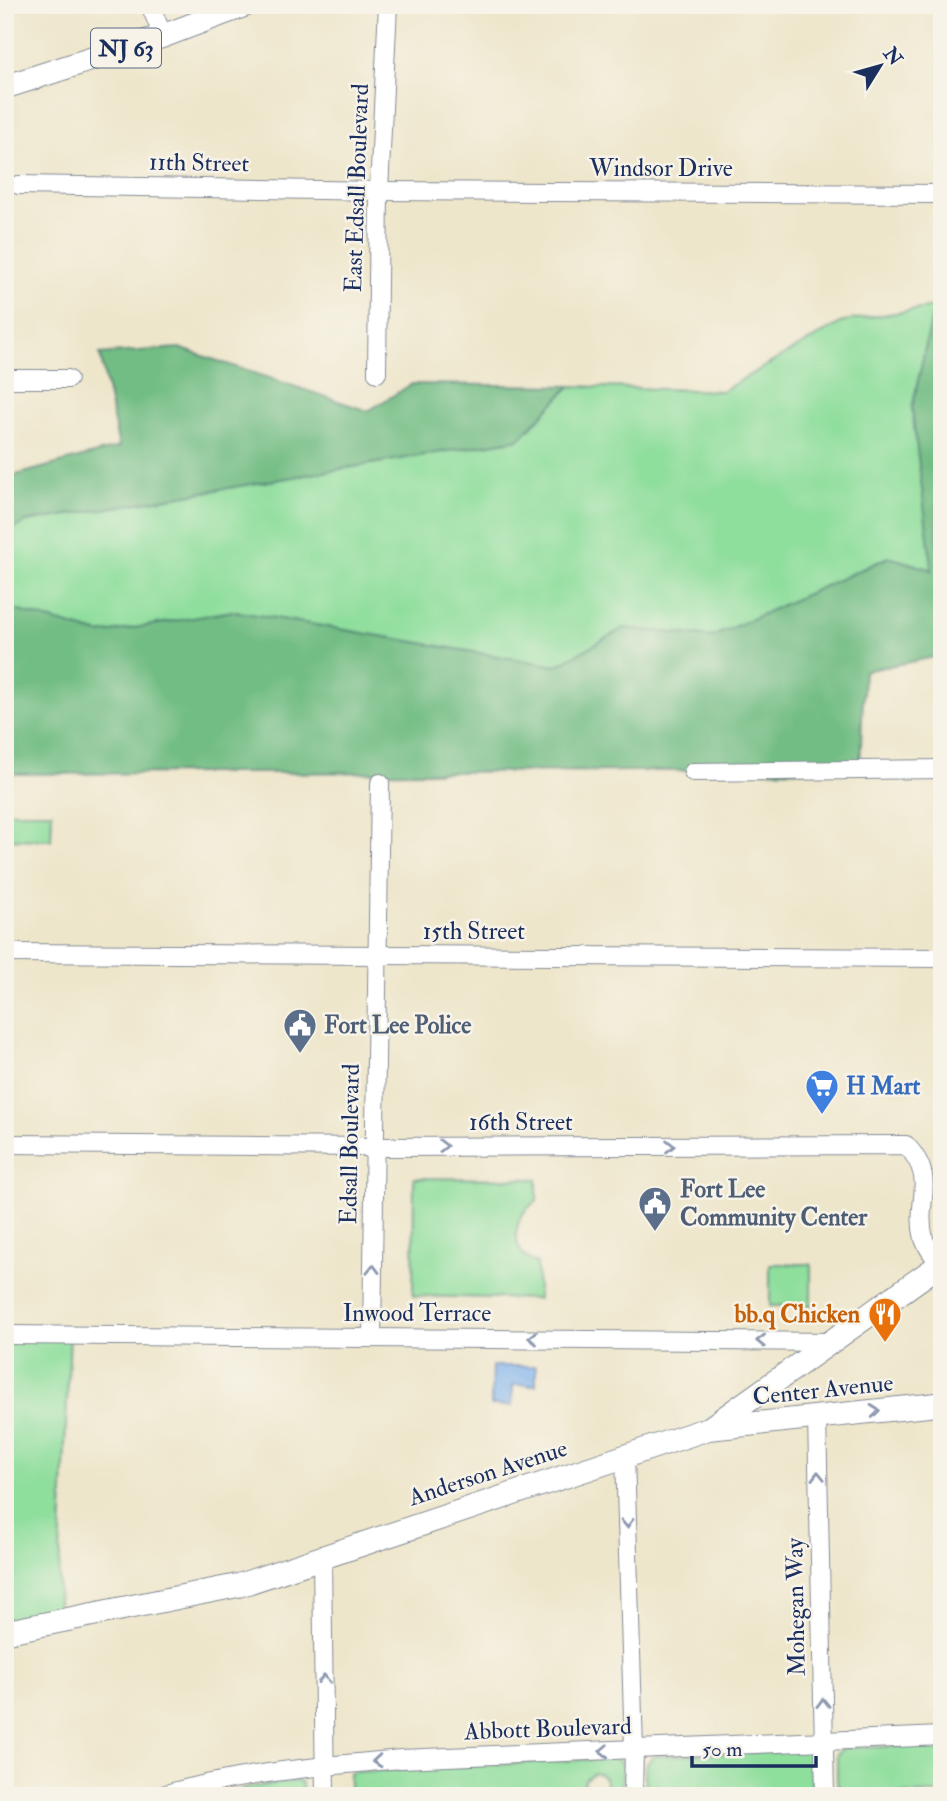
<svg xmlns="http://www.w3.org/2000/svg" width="947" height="1801" font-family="'IM FELL Double Pica',serif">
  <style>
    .green { fill: #8ede9c; stroke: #54867d; stroke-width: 2; fill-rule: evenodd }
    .forest { fill: #72bd84; stroke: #467671; stroke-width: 2 }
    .water { fill: #7fb3ed; stroke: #4d71a6; stroke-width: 2 }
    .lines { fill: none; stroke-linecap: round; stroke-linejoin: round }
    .minor-casing { stroke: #848a94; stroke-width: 20 }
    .major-casing { stroke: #848a94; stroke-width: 25 }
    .minor { stroke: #fff; stroke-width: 18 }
    .major { stroke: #fff; stroke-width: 23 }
    .oneway { stroke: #8d97ae }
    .labels { text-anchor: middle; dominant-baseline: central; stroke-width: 5; stroke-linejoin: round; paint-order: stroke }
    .shield { fill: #f7f3e8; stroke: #5d6a87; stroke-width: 2 }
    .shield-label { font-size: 23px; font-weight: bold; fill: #1b2f5e }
    .street-label { font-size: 24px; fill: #1b2f5e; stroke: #f7f3e8 }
    .service-label { font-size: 24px; font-weight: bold; fill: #4e5e75; stroke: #f7f3e8; text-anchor: start }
    .shop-label { font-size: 24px; font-weight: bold; fill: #366cbe; stroke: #f7f3e8; text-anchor: start }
    .food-label { font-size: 24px; font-weight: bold; fill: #c56008; stroke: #f7f3e8; text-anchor: end }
  </style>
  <rect width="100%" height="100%" fill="#f7f3e8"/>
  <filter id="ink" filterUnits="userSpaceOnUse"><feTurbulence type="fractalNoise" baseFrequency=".0143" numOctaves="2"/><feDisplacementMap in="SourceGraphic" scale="14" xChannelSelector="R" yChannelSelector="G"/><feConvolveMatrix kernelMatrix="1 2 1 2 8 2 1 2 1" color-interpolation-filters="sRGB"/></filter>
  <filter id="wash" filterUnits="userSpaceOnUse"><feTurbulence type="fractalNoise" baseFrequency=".00686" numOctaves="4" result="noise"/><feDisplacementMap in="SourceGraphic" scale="28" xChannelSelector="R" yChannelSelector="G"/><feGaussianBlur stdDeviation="1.57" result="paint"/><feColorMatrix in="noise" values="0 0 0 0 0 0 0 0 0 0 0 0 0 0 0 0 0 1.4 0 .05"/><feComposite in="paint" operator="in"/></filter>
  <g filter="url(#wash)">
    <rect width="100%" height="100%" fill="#eee6cb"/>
    <g class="green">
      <path d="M934,307L912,409L933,570L888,557L712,637L624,628L556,666L233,611L100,634L5,607V534L26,522L519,439L570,386L722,391L844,321Z"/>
      <path d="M5,812H52L51,840L5,839Z"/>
      <path d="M414,1178L537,1179V1201C512,1215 507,1252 537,1264L538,1299L413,1296Z"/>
      <path d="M770,1264H811V1305L770,1306Z"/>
      <path d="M5,1335H70L57,1622L5,1632Z"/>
      <path d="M942,1745V1793L845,1796L837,1783V1754L843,1748Z"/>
      <path d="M808,1750L811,1755L812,1790L808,1796H647C646,1782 640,1762 656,1756Z"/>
      <path d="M616,1758L622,1765L623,1796H349V1774L353,1772ZM594,1773L601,1775L606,1781L605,1788L597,1795L587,1792L584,1786L585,1779Z"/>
      <path d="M296,1780L302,1783L303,1796H221L252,1787Z"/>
    </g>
    <g class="forest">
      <path d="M934,307L940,656L864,671L860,770L5,774V607L100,634L233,611L556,666L624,628L712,637L889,557L932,570L912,409Z"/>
      <path d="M179,348L368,411L412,384L570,386L519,439L26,522L5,534V478L119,447L100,354Z"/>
    </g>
    <path class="water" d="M492,1366H536V1385H513L512,1406L491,1405Z"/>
  </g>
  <g filter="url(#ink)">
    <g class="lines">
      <defs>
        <g id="minor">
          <path d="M150,5L163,36"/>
          <path d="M18,185L379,191L942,194"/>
          <path d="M377,373L379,191L388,5"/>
          <path d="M5,379H68"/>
          <path d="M693,772L942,769"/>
          <path d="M5,953L942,958"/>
          <path d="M5,1144L374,1147L906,1145C939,1180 914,1201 924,1239C927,1248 936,1259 942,1267"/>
          <path d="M5,1335L829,1342"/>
          <path d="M372,1337L380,783"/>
          <path d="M817,1417L825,1796"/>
          <path d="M625,1455L634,1750L633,1796"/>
          <path d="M322,1557L325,1796"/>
          <path d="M159,1796C237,1773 320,1766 401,1759L942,1736"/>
        </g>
        <g id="major">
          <path d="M5,87L163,36L245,5"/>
          <path d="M713,1428L942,1404"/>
          <path d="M5,1632L240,1585L710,1428L942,1263"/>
        </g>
      </defs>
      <use href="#minor" class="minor-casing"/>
      <use href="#major" class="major-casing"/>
      <use href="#minor" class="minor"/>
      <use href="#major" class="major"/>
    </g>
    <defs><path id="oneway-chevron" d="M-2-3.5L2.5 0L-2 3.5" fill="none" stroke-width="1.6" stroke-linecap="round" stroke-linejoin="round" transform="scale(1.75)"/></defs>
    <g class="oneway">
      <use href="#oneway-chevron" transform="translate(443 1146)"/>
      <use href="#oneway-chevron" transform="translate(670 1146)"/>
      <use href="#oneway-chevron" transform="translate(373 1269) rotate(-89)"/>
      <use href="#oneway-chevron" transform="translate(533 1338) rotate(-180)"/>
      <use href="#oneway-chevron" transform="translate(761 1341) rotate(-179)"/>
      <use href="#oneway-chevron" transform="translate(875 1411) rotate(-6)"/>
      <use href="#oneway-chevron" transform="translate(818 1476) rotate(-91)"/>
      <use href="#oneway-chevron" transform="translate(627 1523) rotate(88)"/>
      <use href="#oneway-chevron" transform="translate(324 1679) rotate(-91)"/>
      <use href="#oneway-chevron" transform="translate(823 1703) rotate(-91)"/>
      <use href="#oneway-chevron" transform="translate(604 1751) rotate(178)"/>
      <use href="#oneway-chevron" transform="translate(377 1761) rotate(175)"/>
    </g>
  </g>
  <defs>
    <symbol id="civic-pin" viewBox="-11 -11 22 30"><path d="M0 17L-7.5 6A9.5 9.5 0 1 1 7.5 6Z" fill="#5c6f8a" stroke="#f7f3e8"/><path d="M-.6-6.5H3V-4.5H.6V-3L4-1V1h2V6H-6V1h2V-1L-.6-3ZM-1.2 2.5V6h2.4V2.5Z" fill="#fff"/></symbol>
    <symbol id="supermarket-pin" viewBox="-11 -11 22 30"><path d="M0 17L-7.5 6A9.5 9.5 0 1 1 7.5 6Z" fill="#3f7fe0" stroke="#f7f3e8"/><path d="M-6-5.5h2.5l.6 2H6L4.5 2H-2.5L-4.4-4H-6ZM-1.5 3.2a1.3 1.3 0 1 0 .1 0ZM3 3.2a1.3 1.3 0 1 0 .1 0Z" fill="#fff"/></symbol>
    <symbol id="restaurant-pin" viewBox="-11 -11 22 30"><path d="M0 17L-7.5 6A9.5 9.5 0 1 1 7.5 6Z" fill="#e8710a" stroke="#f7f3e8"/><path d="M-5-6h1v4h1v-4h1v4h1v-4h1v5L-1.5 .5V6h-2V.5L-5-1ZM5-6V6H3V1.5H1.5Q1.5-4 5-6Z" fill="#fff"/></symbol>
  </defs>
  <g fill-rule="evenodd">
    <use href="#civic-pin" x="281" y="1006" width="38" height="52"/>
    <use href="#supermarket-pin" x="803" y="1067" width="38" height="52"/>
    <use href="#civic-pin" x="636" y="1184" width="38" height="52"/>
    <use href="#restaurant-pin" x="866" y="1295" width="38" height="52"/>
  </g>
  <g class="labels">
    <rect class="shield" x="91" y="28.5" width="70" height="39" rx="5"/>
    <g class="shield-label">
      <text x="126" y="48">NJ 63</text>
    </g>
    <g class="street-label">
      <text transform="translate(199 163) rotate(1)">11th Street</text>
      <text x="661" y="168">Windsor Drive</text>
      <text transform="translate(357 188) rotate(-88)">East Edsall Boulevard</text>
      <text x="474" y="931">15th Street</text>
      <text x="521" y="1122">16th Street</text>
      <text transform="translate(350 1144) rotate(-89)">Edsall Boulevard</text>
      <text x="417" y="1313">Inwood Terrace</text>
      <text transform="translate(823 1390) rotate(-6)">Center Avenue</text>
      <text transform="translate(488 1473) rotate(-18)">Anderson Avenue</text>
      <text transform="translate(796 1607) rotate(-91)">Mohegan Way</text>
      <text transform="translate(548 1729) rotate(-2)">Abbott Boulevard</text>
    </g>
    <g class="service-label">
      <text x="324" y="1025">Fort Lee Police</text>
      <text x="680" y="1189">Fort Lee<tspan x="680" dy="28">Community Center</tspan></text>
    </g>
    <g class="shop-label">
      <text x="846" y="1086">H Mart</text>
    </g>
    <g class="food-label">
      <text x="860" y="1314">bb.q Chicken</text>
    </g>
  </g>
  <rect width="947" height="1801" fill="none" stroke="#f7f3e8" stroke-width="28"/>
  <g transform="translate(880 66) rotate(53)" stroke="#f7f3e8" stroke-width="5" paint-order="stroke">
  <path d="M0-5L12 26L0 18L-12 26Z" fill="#1b2f5e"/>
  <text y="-10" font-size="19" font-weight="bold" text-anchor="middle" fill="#1b2f5e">N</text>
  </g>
  <path d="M692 1756v10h124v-10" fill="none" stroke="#1b2f5e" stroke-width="3.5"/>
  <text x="702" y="1756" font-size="21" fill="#1b2f5e" stroke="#f7f3e8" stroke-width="5" paint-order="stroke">50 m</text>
</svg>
